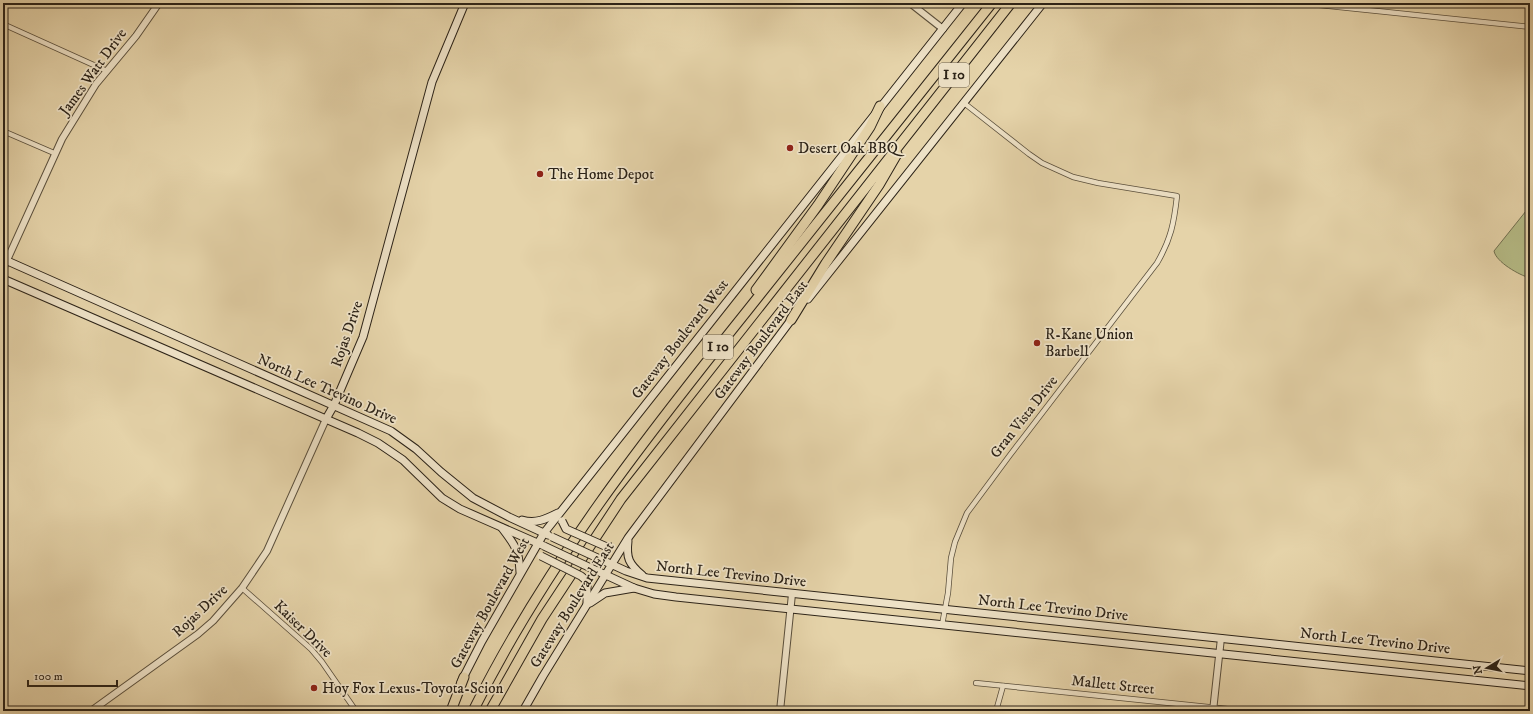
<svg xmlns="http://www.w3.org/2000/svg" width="1533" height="714" font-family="'IM FELL DW Pica',serif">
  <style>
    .green { fill: #b6bc87; stroke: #717050 }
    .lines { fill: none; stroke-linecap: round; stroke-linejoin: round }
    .minor-casing { stroke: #5a4f3c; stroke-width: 6 }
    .tertiary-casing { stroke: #5a4f3c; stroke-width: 8 }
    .secondary-casing { stroke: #2c2318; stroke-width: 9 }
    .motorway-casing { stroke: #2c2318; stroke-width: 11 }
    .minor { stroke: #eee2c7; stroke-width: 4.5 }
    .tertiary { stroke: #eee2c7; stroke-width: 6 }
    .secondary { stroke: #eee2c7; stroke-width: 7 }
    .motorway { stroke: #e5d3a9; stroke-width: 9 }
    .secondary-bridge-casing { stroke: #2c2318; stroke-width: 9; stroke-linecap: butt }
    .secondary-bridge { stroke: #eee2c7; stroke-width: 7 }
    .poi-dot { fill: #8f2418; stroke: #eee2c7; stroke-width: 1.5 }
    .labels { text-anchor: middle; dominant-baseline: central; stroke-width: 3.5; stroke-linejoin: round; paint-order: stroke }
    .shield { fill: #eee2c7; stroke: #665c4c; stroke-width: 1 }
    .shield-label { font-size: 14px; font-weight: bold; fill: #2c2318 }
    .street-label { font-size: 15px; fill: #2c2318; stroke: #eee2c7 }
    .poi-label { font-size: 15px; fill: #2c2318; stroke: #eee2c7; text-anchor: start }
  </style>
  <rect width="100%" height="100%" fill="#e5d3a9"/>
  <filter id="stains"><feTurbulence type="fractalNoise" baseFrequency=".005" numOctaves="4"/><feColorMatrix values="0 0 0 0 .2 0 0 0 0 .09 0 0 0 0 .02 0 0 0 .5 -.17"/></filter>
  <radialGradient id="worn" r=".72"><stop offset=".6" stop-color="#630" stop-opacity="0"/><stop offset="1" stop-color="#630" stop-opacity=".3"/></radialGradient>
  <path class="green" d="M1530,206V278C1519,275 1496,262 1494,251Z"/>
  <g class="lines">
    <defs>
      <g id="minor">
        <path d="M1300,3L1530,27"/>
        <path d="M3,17L5,22L4,26"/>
        <path d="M5,25L107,71"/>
        <path d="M3,131L54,153"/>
        <path d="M242,588L311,649L322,662L356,711"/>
        <path d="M942,625L948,593L951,558L955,542L967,513L1010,455L1157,263C1171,239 1174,223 1177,196L1098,183L1073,177L1042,163L1029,154L964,103"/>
        <path d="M976,683L1247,711"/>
        <path d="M996,711L1003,686"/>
      </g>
      <g id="tertiary">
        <path d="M910,3L943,29"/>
        <path d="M3,269L62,139L96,84L136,36L159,3"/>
        <path d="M91,711L198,634L213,621L242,588L267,551L326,419"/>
        <path d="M780,711L792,594"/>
        <path d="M1213,711L1221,638"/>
      </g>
      <g id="secondary">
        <path d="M3,259L391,431L416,449L441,472L473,498L509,517L548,535"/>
        <path d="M3,279L358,433L378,443L403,460L442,498L460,509L542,545"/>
        <path d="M808,299L1043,3"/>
        <path d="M326,419L334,405L363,337L432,82L465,3"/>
        <path d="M522,520C536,524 546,519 558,513"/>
        <path d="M502,528C515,545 519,550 520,572"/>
        <path d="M628,541C626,558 629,564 642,575"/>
        <path d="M602,560L626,571L647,578L1530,671"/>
        <path d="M595,570L634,588L654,594L676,597L1530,686"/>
        <path d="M590,603L605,593L634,588"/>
        <path d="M587,604V581"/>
        <path d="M461,682L482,641L544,533L963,3"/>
        <path d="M523,711L543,676L628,538L794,316"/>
      </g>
      <g id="motorway">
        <path d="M756,290L818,205L870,127L880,106"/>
        <path d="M791,320L826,263L879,185L897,154"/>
        <path d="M451,711L464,677"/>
        <path d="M473,711C545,566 646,437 747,311C829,208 910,106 992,3"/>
        <path d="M490,711L542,619L621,499L1011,3"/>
      </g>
    </defs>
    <use href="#minor" class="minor-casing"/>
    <use href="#tertiary" class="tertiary-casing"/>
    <use href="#secondary" class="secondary-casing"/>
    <use href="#motorway" class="motorway-casing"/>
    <use href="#minor" class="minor"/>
    <use href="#tertiary" class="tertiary"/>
    <use href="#secondary" class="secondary"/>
    <use href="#motorway" class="motorway"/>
    <defs>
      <g id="secondary-bridge">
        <path d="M562,521L566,529L607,547H612"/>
        <path d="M552,537L602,560"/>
        <path d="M544,546L595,570"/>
        <path d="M541,556L581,576L587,581"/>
      </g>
    </defs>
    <use href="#secondary-bridge" class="secondary-bridge-casing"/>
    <use href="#secondary-bridge" class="secondary-bridge"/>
  </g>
  <g class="poi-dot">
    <circle cx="790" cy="148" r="4"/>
    <circle cx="540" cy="174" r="4"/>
    <circle cx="1037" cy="343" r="4"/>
    <circle cx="314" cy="688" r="4"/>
  </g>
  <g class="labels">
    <g class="shield">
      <rect x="939" y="63" width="30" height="24" rx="3"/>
      <rect x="703" y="335" width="30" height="24" rx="3"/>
    </g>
    <g class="shield-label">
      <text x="954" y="75">I 10</text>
      <text x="718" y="347">I 10</text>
    </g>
    <g class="street-label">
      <text transform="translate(93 72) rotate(-54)">James Watt Drive</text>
      <text transform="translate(347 334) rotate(-71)">Rojas Drive</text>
      <text transform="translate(680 339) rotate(-52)">Gateway Boulevard West</text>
      <text transform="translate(761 340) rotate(-53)">Gateway Boulevard East</text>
      <text transform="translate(327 389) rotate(24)">North Lee Trevino Drive</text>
      <text transform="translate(1024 417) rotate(-52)">Gran Vista Drive</text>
      <text transform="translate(731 574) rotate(6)">North Lee Trevino Drive</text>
      <text transform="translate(490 603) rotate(-61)">Gateway Boulevard West</text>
      <text transform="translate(572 605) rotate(-58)">Gateway Boulevard East</text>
      <text transform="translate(1053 608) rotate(6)">North Lee Trevino Drive</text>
      <text transform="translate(200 611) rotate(-43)">Rojas Drive</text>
      <text transform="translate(303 629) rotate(44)">Kaiser Drive</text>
      <text transform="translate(1375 641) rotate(6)">North Lee Trevino Drive</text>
      <text transform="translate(1113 685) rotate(6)">Mallett Street</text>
    </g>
    <g class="poi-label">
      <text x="798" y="148">Desert Oak BBQ</text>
      <text x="548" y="174">The Home Depot</text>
      <text x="1045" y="334">R-Kane Union<tspan x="1045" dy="17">Barbell</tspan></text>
      <text x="322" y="688">Hoy Fox Lexus-Toyota-Scion</text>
    </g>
  </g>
  <rect width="1533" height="714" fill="none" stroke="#e5d3a9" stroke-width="16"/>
  <rect x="4" y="4" width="1525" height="706" fill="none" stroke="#2c2318" stroke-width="2"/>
  <rect x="8" y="8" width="1517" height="698" fill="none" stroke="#2c2318"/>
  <g transform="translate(1487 668) rotate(260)" stroke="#eee2c7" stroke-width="3" paint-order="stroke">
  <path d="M0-3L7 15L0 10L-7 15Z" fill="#2c2318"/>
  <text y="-6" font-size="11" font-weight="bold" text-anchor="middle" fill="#2c2318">N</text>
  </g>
  <path d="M28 680v6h89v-6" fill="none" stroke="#2c2318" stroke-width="2"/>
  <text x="34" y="680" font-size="12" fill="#2c2318" stroke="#eee2c7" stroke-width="3" paint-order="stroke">100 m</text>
  <rect width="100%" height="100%" filter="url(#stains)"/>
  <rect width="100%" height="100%" fill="url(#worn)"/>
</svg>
